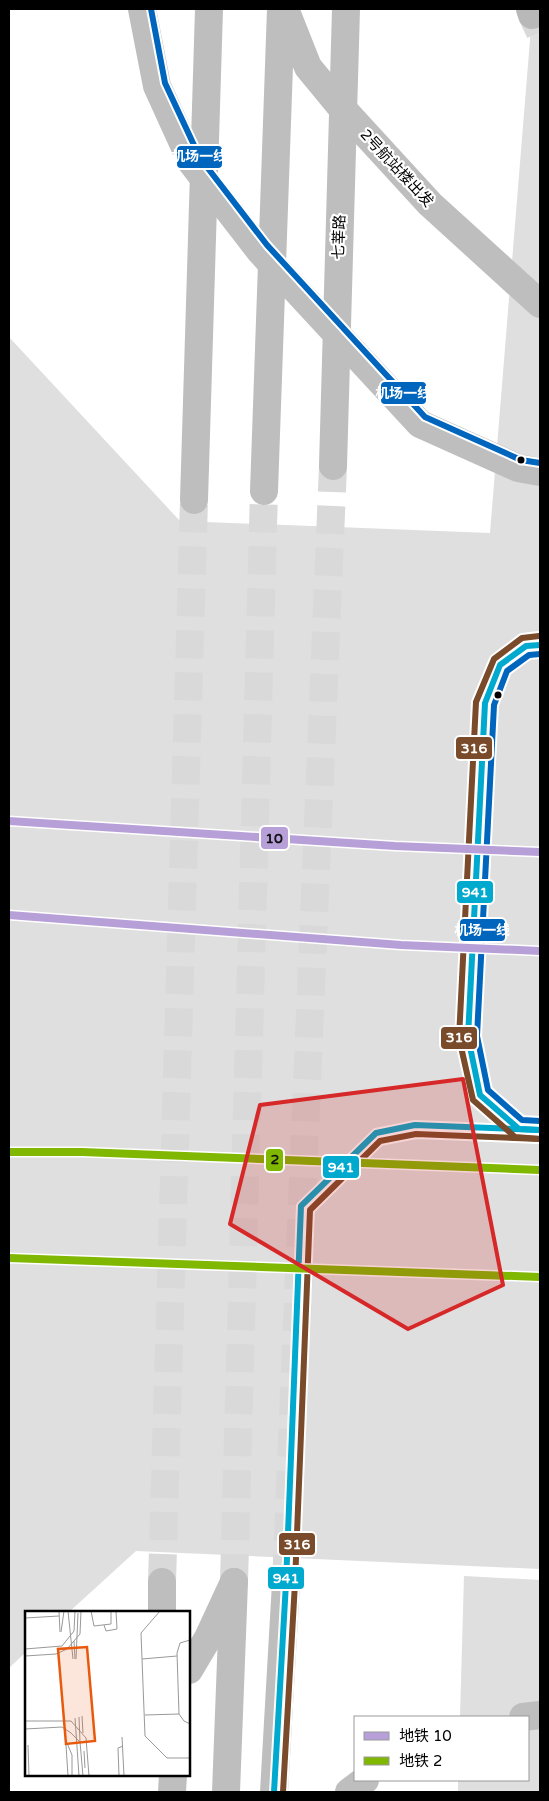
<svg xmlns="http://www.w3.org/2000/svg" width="549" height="1801" font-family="'Varela Round','Noto Sans SC',sans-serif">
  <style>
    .building { fill: #dfdfdf }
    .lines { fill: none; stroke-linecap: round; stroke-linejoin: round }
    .minor-tunnel { stroke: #d9d9d9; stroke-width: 28; stroke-dasharray: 28 14; stroke-linecap: butt }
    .secondary-tunnel { stroke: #d9d9d9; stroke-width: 28; stroke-dasharray: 28 14; stroke-linecap: butt }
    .primary-tunnel { stroke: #d9d9d9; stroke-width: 28; stroke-dasharray: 28 14; stroke-linecap: butt }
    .minor { stroke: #bebebe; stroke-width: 28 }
    .secondary { stroke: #b8b8b8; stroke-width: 28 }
    .primary { stroke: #bebebe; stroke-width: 28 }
    .trunk { stroke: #bebebe; stroke-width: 28 }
    .bus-1-casing { stroke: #fff; stroke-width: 10 }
    .bus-2-casing { stroke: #fff; stroke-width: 10 }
    .bus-3-casing { stroke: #fff; stroke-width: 10 }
    .bus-1 { stroke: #00a9ce; stroke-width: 6 }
    .bus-2 { stroke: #7a4b2a; stroke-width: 6 }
    .bus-3 { stroke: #0065bd; stroke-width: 6 }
    .metro-1-casing { stroke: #fff; stroke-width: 11 }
    .metro-2-casing { stroke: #fff; stroke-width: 11 }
    .metro-1 { stroke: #b79fd7; stroke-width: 8 }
    .metro-2 { stroke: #80b700; stroke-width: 8 }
    .marked { fill: #d62828; fill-opacity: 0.2; stroke: #d62828; stroke-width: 4; stroke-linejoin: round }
    .bus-dot { fill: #000; stroke: #fff; stroke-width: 2 }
    .labels { text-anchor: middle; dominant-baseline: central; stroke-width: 4.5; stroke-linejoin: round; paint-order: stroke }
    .street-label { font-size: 15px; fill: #000; stroke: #fff }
    .inset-road { fill: none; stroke: #999; stroke-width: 1 }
    .view { fill: #e8590c; fill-opacity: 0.15; stroke: #e8590c; stroke-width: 2.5 }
    .inset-edge { fill: none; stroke: #000; stroke-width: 2.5 }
    .line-badge { stroke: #fff; stroke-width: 2 }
    .badge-label { font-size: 14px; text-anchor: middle; font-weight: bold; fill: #fff }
    .pale-badge-label { font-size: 14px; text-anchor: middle; font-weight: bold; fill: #111 }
  </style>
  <rect width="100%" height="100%" fill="#fff"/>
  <g class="building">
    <path d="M532,15H540V1569L136,1551L69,1612H26V1652L9,1668V337L180,521L490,533Z"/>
    <path d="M464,1576L540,1580V1792H458V1780H528V1717H460Z"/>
  </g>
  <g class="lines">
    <path class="minor-tunnel" d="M162,1582L194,500"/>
    <path class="secondary-tunnel" d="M532,15L540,32"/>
    <g class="primary-tunnel">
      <path d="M234,1582L264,491"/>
      <path d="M286,1583L333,466"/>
    </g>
    <g class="minor">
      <path d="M194,500L209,9"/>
      <path d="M162,1612V1582"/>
      <path d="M189,1670L208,1638L234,1582"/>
      <path d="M172,1792L173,1775"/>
    </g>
    <path class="secondary" d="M530,9L532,15"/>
    <g class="primary">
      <path d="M333,466L346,9"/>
      <path d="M264,491L281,9"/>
      <path d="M226,1792L234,1582"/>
      <path d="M274,1792L286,1583"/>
    </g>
    <g class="trunk">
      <path d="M142,9L157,86L192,163L260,251L420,424L518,468L540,472"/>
      <path d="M285,9L308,67L341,107L430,204L540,304"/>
      <path d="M523,1717L540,1715"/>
      <path d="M349,1792L365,1780"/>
    </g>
    <defs>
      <g id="bus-1">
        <path d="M540,645L526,646L500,665L485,703L468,1037L480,1095L519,1129L540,1130"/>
        <path d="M274,1792L286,1583L301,1206L376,1133L415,1125L540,1130"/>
      </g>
      <g id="bus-2">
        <path d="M539,636L522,638L494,659L476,702L459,1038L473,1100L515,1137L540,1139"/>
        <path d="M283,1792L295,1583L310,1210L380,1141L416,1134L540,1139"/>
      </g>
      <g id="bus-3">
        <path d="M151,9L165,83L200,158L267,245L425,417L521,460L540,463"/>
        <path d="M540,654L529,655L507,671L494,705L477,1036L488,1090L522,1120L540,1121"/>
      </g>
    </defs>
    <use href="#bus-1" class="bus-1-casing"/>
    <use href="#bus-2" class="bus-2-casing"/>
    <use href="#bus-3" class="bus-3-casing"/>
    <use href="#bus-1" class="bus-1"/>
    <use href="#bus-2" class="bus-2"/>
    <use href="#bus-3" class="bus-3"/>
    <defs>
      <g id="metro-1">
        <path d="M9,821L395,846L540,852"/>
        <path d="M9,915L401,945L540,951"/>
      </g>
      <g id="metro-2">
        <path d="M9,1152H82L540,1170"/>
        <path d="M9,1258L540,1277"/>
      </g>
    </defs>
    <use href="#metro-1" class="metro-1-casing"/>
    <use href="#metro-2" class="metro-2-casing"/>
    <use href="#metro-1" class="metro-1"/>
    <use href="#metro-2" class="metro-2"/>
  </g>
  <path class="marked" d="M463,1079L503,1285L408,1329L230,1224L260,1105Z"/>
  <g class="bus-dot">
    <circle cx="521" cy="460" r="4.5"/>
    <circle cx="498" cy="695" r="4.5"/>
  </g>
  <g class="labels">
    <g class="street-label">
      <text transform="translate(397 168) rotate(47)">2号航站楼出发</text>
      <text transform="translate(339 237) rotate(-88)">七莘路</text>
    </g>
  </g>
  <g transform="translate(25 1611)">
    <rect width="165" height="165" fill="#fff"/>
    <path class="inset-road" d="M34,0L35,21M43,0L48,48M66,0L69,15L86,13V0M135,0L116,22L120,125L142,147H165M0,7L34,5M79,14L81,20L92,18L91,0M36,21L39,0M165,29L155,32L152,42L154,103L159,110L165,113M49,30L50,48M0,38L37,35L49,20L50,0M0,45L31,43L42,38L55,23L56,0M51,48L53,2M117,48L152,45M120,104L154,103M57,105L58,122M54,106L55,131M50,107L54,165M0,110H46L61,127L64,165M0,118L37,116L46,122L55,131L58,165M97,126L99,165M42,132L47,144V165M3,134L4,165M41,134L43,165M59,140L60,157M94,165L93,137L98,135"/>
    <path class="view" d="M62,36L70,130L41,133L33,38Z"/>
    <rect width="165" height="165" class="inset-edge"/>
  </g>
  <g class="line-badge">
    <rect x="176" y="145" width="47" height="24" rx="5" fill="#0065bd"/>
    <rect x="380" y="381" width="47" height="24" rx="5" fill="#0065bd"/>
    <rect x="455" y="736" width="38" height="24" rx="5" fill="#7a4b2a"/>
    <rect x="260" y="826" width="29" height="24" rx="5" fill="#b79fd7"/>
    <rect x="456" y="880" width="38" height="24" rx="5" fill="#00a9ce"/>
    <rect x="459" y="918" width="47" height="24" rx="5" fill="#0065bd"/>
    <rect x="440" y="1026" width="38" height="24" rx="5" fill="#7a4b2a"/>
    <rect x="265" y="1148" width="19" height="24" rx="5" fill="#80b700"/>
    <rect x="322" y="1155" width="38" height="24" rx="5" fill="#00a9ce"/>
    <rect x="278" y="1532" width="38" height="24" rx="5" fill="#7a4b2a"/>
    <rect x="267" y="1566" width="38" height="24" rx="5" fill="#00a9ce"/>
  </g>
  <g class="badge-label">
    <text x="199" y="161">机场一线</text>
    <text x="403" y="398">机场一线</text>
    <text x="474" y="753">316</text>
    <text x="475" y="897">941</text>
    <text x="482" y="935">机场一线</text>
    <text x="459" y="1042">316</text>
    <text x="341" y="1172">941</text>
    <text x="297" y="1549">316</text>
    <text x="286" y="1583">941</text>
  </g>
  <g class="pale-badge-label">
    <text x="274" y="843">10</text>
    <text x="275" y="1164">2</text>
  </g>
  <rect width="549" height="1801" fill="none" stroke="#000000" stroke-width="20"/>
  <rect x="354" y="1716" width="175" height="65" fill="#ffffff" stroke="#999999"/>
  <rect x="364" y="1732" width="25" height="8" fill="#b79fd7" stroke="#999999"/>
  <text x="399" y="1741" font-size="15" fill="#000000">地铁 10</text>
  <rect x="364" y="1757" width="25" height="8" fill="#80b700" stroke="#999999"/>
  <text x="399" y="1766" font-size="15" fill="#000000">地铁 2</text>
</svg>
